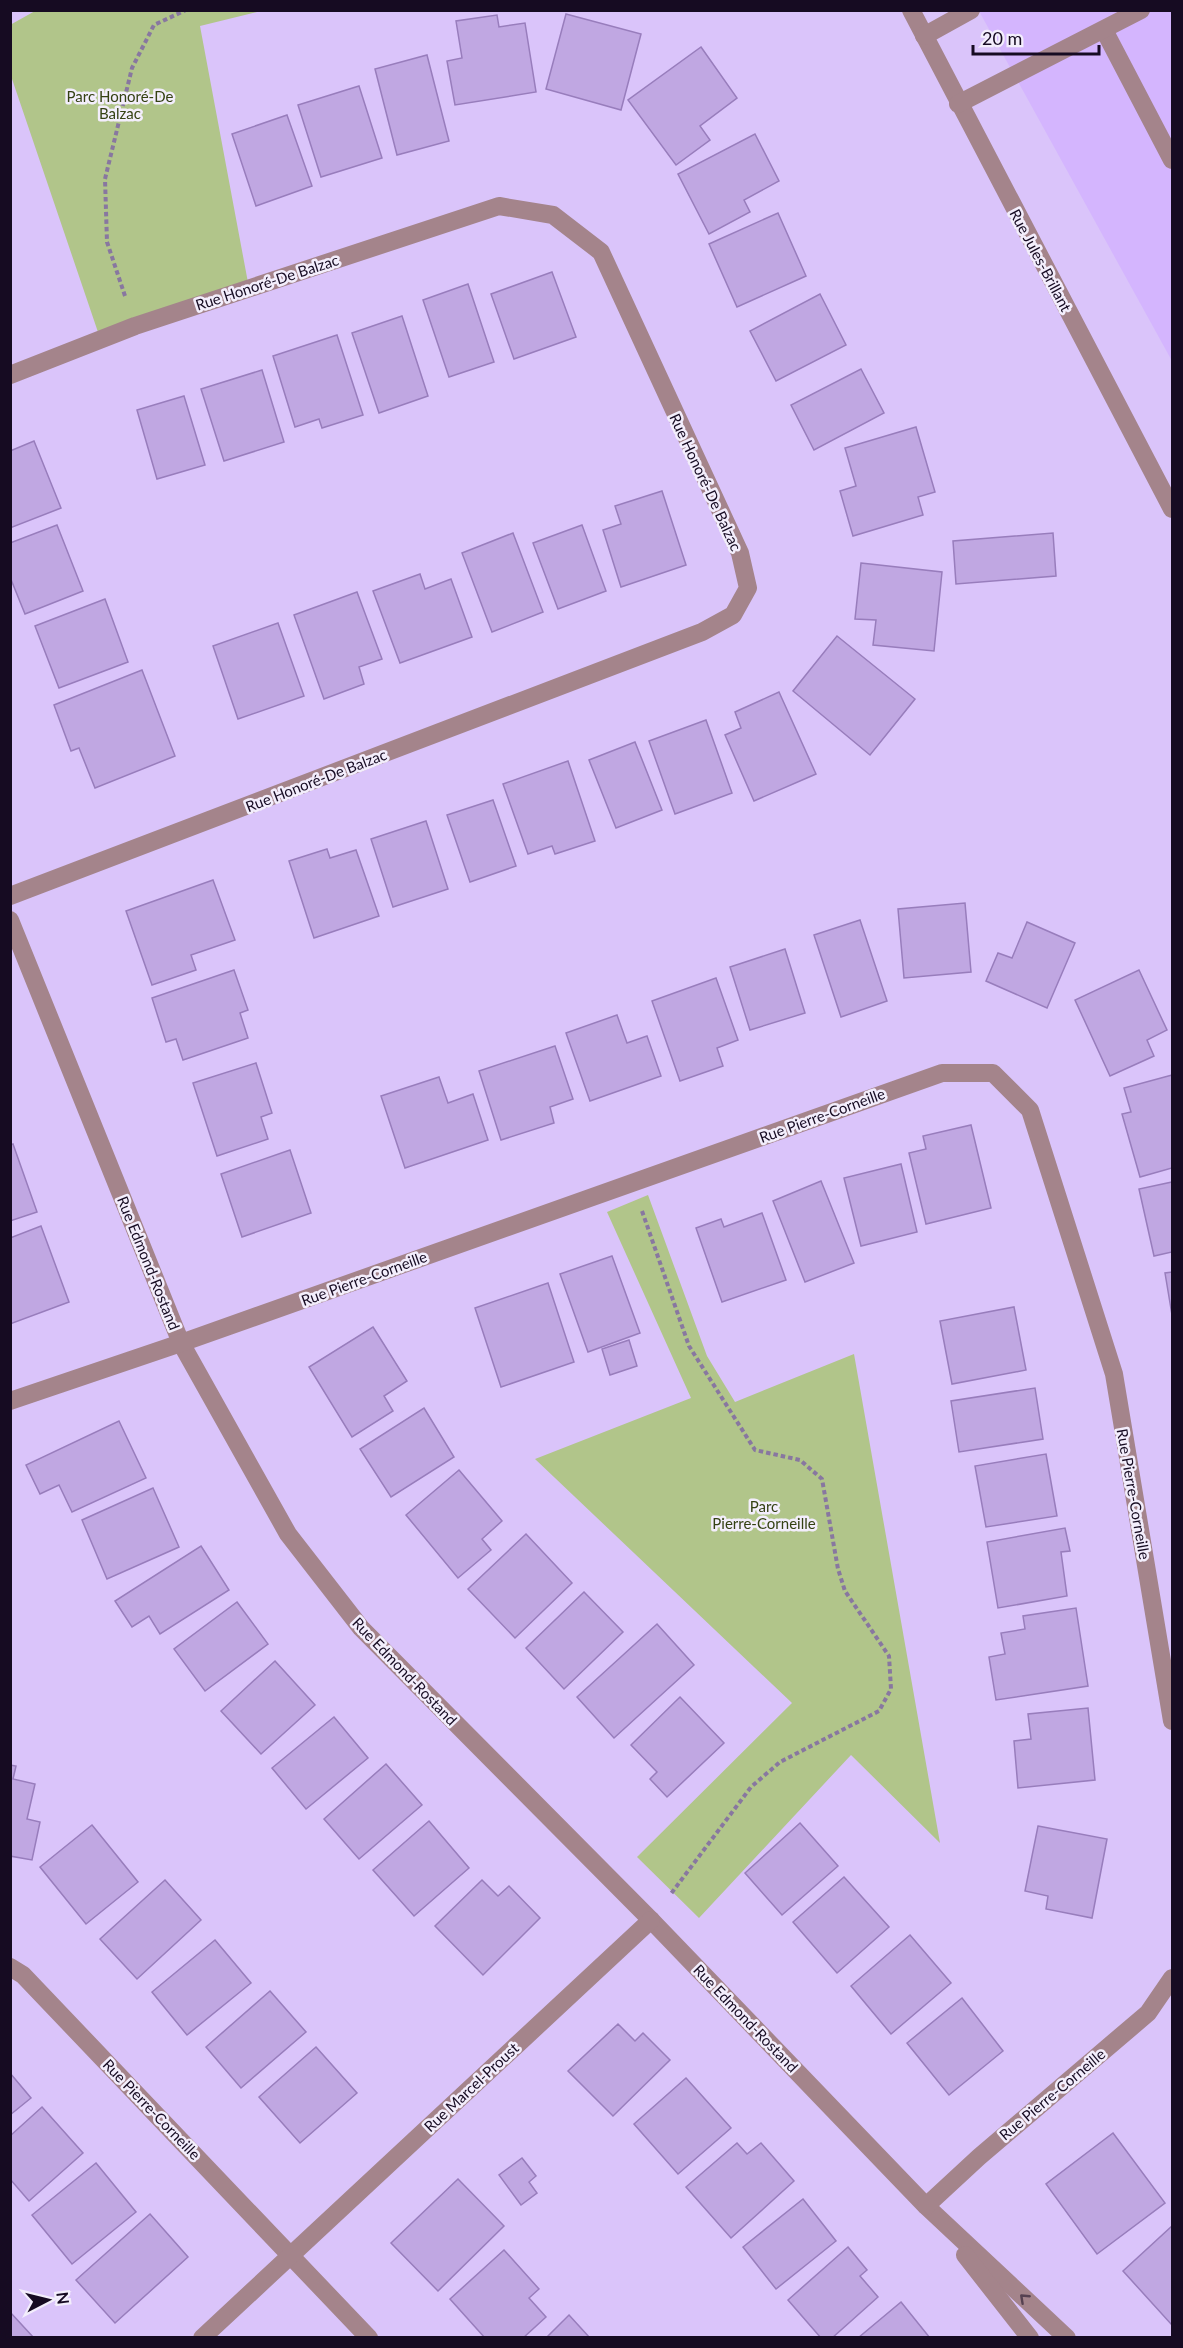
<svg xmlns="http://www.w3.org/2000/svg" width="1183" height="2348" font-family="Lato,sans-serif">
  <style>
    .built { fill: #d4b5fe }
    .green { fill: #b1c58a }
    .building { fill: #c0a7e2; stroke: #987dbc; stroke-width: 1.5 }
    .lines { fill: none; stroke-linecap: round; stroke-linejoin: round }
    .path { stroke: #8877a0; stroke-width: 4; stroke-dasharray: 4.5 3; stroke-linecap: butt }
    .minor { stroke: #a4848b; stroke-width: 18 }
    .oneway { stroke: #564151 }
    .labels { text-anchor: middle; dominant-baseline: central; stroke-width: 5; stroke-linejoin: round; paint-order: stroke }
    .park-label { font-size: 15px; fill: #344113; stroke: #f3eefc }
    .street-label { font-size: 15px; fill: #160b22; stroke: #f3eefc }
  </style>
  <rect width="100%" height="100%" fill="#dac4fa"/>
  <path class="built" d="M979,11H1172V361Z"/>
  <g class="green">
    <path d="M35,11H261L200,26L249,288L100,338L11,76L10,25Z"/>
    <path d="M648,1195L707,1356L735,1402L854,1354L940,1843L851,1755L699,1918L637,1857L792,1703L535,1459L691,1398L607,1212Z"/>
  </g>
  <g class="building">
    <path d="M566,14L641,34L621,110L546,89Z"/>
    <path d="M497,15L499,27L525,23L536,92L455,105L447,61L462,58L456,21Z"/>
    <path d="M701,47L737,98L700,126L710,140L676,165L628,100Z"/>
    <path d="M427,55L449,141L397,155L375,69Z"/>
    <path d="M359,86L382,158L321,177L298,105Z"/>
    <path d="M287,115L312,186L256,206L232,134Z"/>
    <path d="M755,134L779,181L744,200L750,212L709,234L678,174Z"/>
    <path d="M778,213L806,276L737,307L709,244Z"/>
    <path d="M552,272L576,337L514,359L491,294Z"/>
    <path d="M468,284L494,362L449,377L423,300Z"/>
    <path d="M820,294L846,345L776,381L750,331Z"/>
    <path d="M402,316L428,396L379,413L352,333Z"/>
    <path d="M337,335L363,415L322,428L319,419L295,427L273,356Z"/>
    <path d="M861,369L884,413L814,450L791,405Z"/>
    <path d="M262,370L284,442L224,461L201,389Z"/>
    <path d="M184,396L205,465L157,479L137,410Z"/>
    <path d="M916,427L935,492L918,497L923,515L853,536L840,491L856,486L845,448Z"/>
    <path d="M34,441L61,508L10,528V451Z"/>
    <path d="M662,491L686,565L621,587L603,530L621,524L615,506Z"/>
    <path d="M57,525L83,591L25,614L10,577V543Z"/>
    <path d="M582,525L606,591L558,609L533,543Z"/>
    <path d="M513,533L543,612L492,632L462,553Z"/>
    <path d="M1053,533L1056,576L956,584L953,541Z"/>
    <path d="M861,563L942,572L934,651L873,645L876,620L855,619Z"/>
    <path d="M420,574L425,589L451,579L472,637L400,663L373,591Z"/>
    <path d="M357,592L382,659L359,667L364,684L324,699L294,615Z"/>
    <path d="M105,599L128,662L59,688L35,626Z"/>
    <path d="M278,623L304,696L238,719L213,646Z"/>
    <path d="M837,636L915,699L870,755L793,691Z"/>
    <path d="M142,670L175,756L95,788L79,748L71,751L54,705Z"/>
    <path d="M779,692L816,774L754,801L725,735L741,728L735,712Z"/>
    <path d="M706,720L732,793L675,814L649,741Z"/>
    <path d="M635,742L662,810L616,828L589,760Z"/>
    <path d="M568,761L595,841L555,854L552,846L528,854L503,784Z"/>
    <path d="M493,800L516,866L470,882L447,815Z"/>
    <path d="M426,821L448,889L393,907L371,839Z"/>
    <path d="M327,849L330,858L356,850L379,916L314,938L289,861Z"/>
    <path d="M213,880L235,940L191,955L196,970L152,985L126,911Z"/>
    <path d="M965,903L971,972L904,978L898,909Z"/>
    <path d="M860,920L887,1001L841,1017L814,935Z"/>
    <path d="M1027,922L1075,943L1047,1008L986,981L998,953L1012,958Z"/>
    <path d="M785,949L805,1013L750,1030L730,967Z"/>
    <path d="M234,970L248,1010L240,1013L248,1038L183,1060L176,1039L166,1042L152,998Z"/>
    <path d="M1139,970L1167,1030L1147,1040L1154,1056L1110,1076L1075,1000Z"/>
    <path d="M716,978L738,1040L717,1048L723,1066L680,1081L652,1001Z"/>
    <path d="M617,1015L627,1043L647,1036L661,1076L590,1101L566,1033Z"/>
    <path d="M555,1046L573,1099L550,1107L554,1123L501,1140L479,1071Z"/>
    <path d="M256,1063L272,1113L261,1117L268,1139L217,1156L193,1083Z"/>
    <path d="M1172,1075V1168L1140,1177L1122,1114L1131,1112L1124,1088Z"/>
    <path d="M439,1077L448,1103L473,1094L488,1140L405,1168L381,1096Z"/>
    <path d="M971,1125L991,1208L926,1224L909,1153L926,1149L923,1136Z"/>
    <path d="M13,1144L37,1212L10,1221V1145Z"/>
    <path d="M290,1150L311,1213L242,1237L221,1174Z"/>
    <path d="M901,1164L917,1232L861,1246L844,1178Z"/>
    <path d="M821,1181L854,1263L805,1282L773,1201Z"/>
    <path d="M1172,1182V1252L1154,1256L1139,1189Z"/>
    <path d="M762,1213L786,1280L722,1302L696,1228L721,1219L724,1227Z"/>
    <path d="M41,1226L69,1302L10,1324V1238Z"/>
    <path d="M612,1256L640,1333L588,1352L560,1274Z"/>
    <path d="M1172,1272V1315L1165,1273Z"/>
    <path d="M548,1283L574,1362L501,1387L475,1308Z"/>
    <path d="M1014,1307L1026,1370L952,1384L940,1321Z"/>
    <path d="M373,1327L407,1381L384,1396L393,1411L352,1437L309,1367Z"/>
    <path d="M629,1340L637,1366L610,1375L602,1349Z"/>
    <path d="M1035,1388L1043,1439L959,1452L951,1401Z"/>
    <path d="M424,1408L454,1457L391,1497L360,1449Z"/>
    <path d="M119,1421L146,1478L72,1512L59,1485L40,1494L26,1465Z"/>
    <path d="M1046,1454L1057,1516L986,1527L975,1466Z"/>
    <path d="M459,1470L502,1521L482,1539L491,1550L458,1578L406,1515Z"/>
    <path d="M153,1488L179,1547L107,1579L82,1520Z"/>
    <path d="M1065,1528L1070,1551L1061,1552L1067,1596L998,1608L987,1542Z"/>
    <path d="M526,1534L572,1583L515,1638L468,1589Z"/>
    <path d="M201,1546L229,1590L160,1634L149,1616L132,1627L115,1601Z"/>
    <path d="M584,1592L623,1632L564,1689L526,1648Z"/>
    <path d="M237,1602L268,1644L205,1691L174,1649Z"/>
    <path d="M1076,1608L1088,1686L996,1700L989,1657L1005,1654L1001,1633L1025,1629L1023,1616Z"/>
    <path d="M657,1624L694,1665L614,1738L577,1697Z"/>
    <path d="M275,1661L315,1705L261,1754L221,1711Z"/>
    <path d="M680,1697L724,1743L667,1797L650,1779L657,1772L631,1745Z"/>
    <path d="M1088,1708L1095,1780L1018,1788L1014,1741L1031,1739L1028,1714Z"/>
    <path d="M334,1717L368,1758L306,1809L272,1768Z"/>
    <path d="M386,1764L422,1805L359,1859L324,1819Z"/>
    <path d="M10,1765L16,1766L13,1779L35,1784L27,1819L40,1822L32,1860L10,1856Z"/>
    <path d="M429,1821L469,1868L414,1916L373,1870Z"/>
    <path d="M800,1823L838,1866L782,1915L745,1873Z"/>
    <path d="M92,1825L138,1882L86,1924L40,1867Z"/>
    <path d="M1038,1826L1107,1839L1092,1918L1046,1909L1048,1896L1025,1891Z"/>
    <path d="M844,1877L889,1927L837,1973L793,1922Z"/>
    <path d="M165,1880L201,1920L137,1979L100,1939Z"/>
    <path d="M482,1880L498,1896L509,1886L540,1918L483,1975L435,1926Z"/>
    <path d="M910,1935L951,1983L891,2034L851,1986Z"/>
    <path d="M215,1940L251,1983L187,2035L152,1992Z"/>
    <path d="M270,1991L306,2032L241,2088L206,2047Z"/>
    <path d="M962,1998L1003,2051L949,2095L907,2043Z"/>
    <path d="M618,2024L635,2041L643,2033L670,2060L613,2116L568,2071Z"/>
    <path d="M316,2047L357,2093L300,2143L259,2097Z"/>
    <path d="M10,2073L31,2098L10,2115Z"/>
    <path d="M686,2078L731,2128L678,2174L634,2124Z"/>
    <path d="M42,2107L83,2153L29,2201L10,2179V2136Z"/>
    <path d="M1113,2133L1165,2203L1097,2254L1046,2184Z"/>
    <path d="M737,2143L747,2154L761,2143L794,2181L731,2238L686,2187Z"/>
    <path d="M522,2158L536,2176L529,2182L537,2193L521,2205L499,2175Z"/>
    <path d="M96,2163L136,2212L72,2264L32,2215Z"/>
    <path d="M458,2179L504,2226L438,2291L391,2243Z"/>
    <path d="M803,2199L836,2241L776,2289L743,2247Z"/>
    <path d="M150,2214L188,2257L115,2323L76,2280Z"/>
    <path d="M1172,2226V2323L1171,2324L1123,2271Z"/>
    <path d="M848,2247L867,2270L860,2276L878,2297L832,2338H821L788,2300Z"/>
    <path d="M504,2250L539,2289L529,2298L546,2317L523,2338H485L450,2299Z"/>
    <path d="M901,2302L930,2338H858Z"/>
    <path d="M10,2312L34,2338H10Z"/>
    <path d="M569,2315L590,2338H546Z"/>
  </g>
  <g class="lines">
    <g class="path">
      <path d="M125,296L107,242L105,179L132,68L154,25L186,10"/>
      <path d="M642,1211L689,1346L755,1450L800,1460L822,1479L838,1569L845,1591L889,1656L891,1689L879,1711L780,1762L751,1787L670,1895"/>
    </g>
    <g class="minor">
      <path d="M911,10L1172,509"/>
      <path d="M1104,30L1172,160"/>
      <path d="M924,36L971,10"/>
      <path d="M958,104L1141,10"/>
      <path d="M10,375L135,326L499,206L553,215L601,252L740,553L748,588L733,615L702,632L10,896"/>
      <path d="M10,920L181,1343L288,1534L361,1628L651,1920L926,2206L1067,2338"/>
      <path d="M10,1401L181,1343L942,1073H993L1030,1110L1114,1374L1172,1721"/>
      <path d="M10,1967L23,1975L369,2338"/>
      <path d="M926,2206L979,2157L1148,2013L1172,1978"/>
      <path d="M965,2255L1030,2338"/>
      <path d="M202,2338L651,1920"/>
    </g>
  </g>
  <defs><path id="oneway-chevron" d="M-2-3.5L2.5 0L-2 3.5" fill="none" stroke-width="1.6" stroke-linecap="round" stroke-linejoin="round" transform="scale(1.5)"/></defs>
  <use class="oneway" href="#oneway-chevron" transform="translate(1024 2298) rotate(-137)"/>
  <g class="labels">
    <g class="park-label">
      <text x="120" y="96">Parc Honoré-De<tspan x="120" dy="17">Balzac</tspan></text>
      <text x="764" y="1506">Parc<tspan x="764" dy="17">Pierre-Corneille</tspan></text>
    </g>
    <g class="street-label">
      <text transform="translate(1041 260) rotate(62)">Rue Jules-Brillant</text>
      <text transform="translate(267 282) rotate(-18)">Rue Honoré-De Balzac</text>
      <text transform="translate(706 482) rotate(65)">Rue Honoré-De Balzac</text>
      <text transform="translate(316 780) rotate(-21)">Rue Honoré-De Balzac</text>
      <text transform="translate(822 1115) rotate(-20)">Rue Pierre-Corneille</text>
      <text transform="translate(149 1263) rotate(68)">Rue Edmond-Rostand</text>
      <text transform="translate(364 1278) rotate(-20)">Rue Pierre-Corneille</text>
      <text transform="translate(1134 1494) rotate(80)">Rue Pierre-Corneille</text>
      <text transform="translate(405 1671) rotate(46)">Rue Edmond-Rostand</text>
      <text transform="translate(746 2018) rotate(46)">Rue Edmond-Rostand</text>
      <text transform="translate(471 2087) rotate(-43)">Rue Marcel-Proust</text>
      <text transform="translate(1052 2094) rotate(-40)">Rue Pierre-Corneille</text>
      <text transform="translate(152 2109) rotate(46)">Rue Pierre-Corneille</text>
    </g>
  </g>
  <rect width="1183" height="2348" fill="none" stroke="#160b22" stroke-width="24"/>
  <g transform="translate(48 2300) rotate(83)" stroke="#f3eefc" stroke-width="4.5" paint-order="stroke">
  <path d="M0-4.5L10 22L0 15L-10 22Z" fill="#160b22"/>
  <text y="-9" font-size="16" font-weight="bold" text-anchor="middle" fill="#160b22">N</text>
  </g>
  <path d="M973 45v9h126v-9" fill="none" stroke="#160b22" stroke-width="3"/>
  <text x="982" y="45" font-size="18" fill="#160b22" stroke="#f3eefc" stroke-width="4.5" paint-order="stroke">20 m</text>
</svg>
